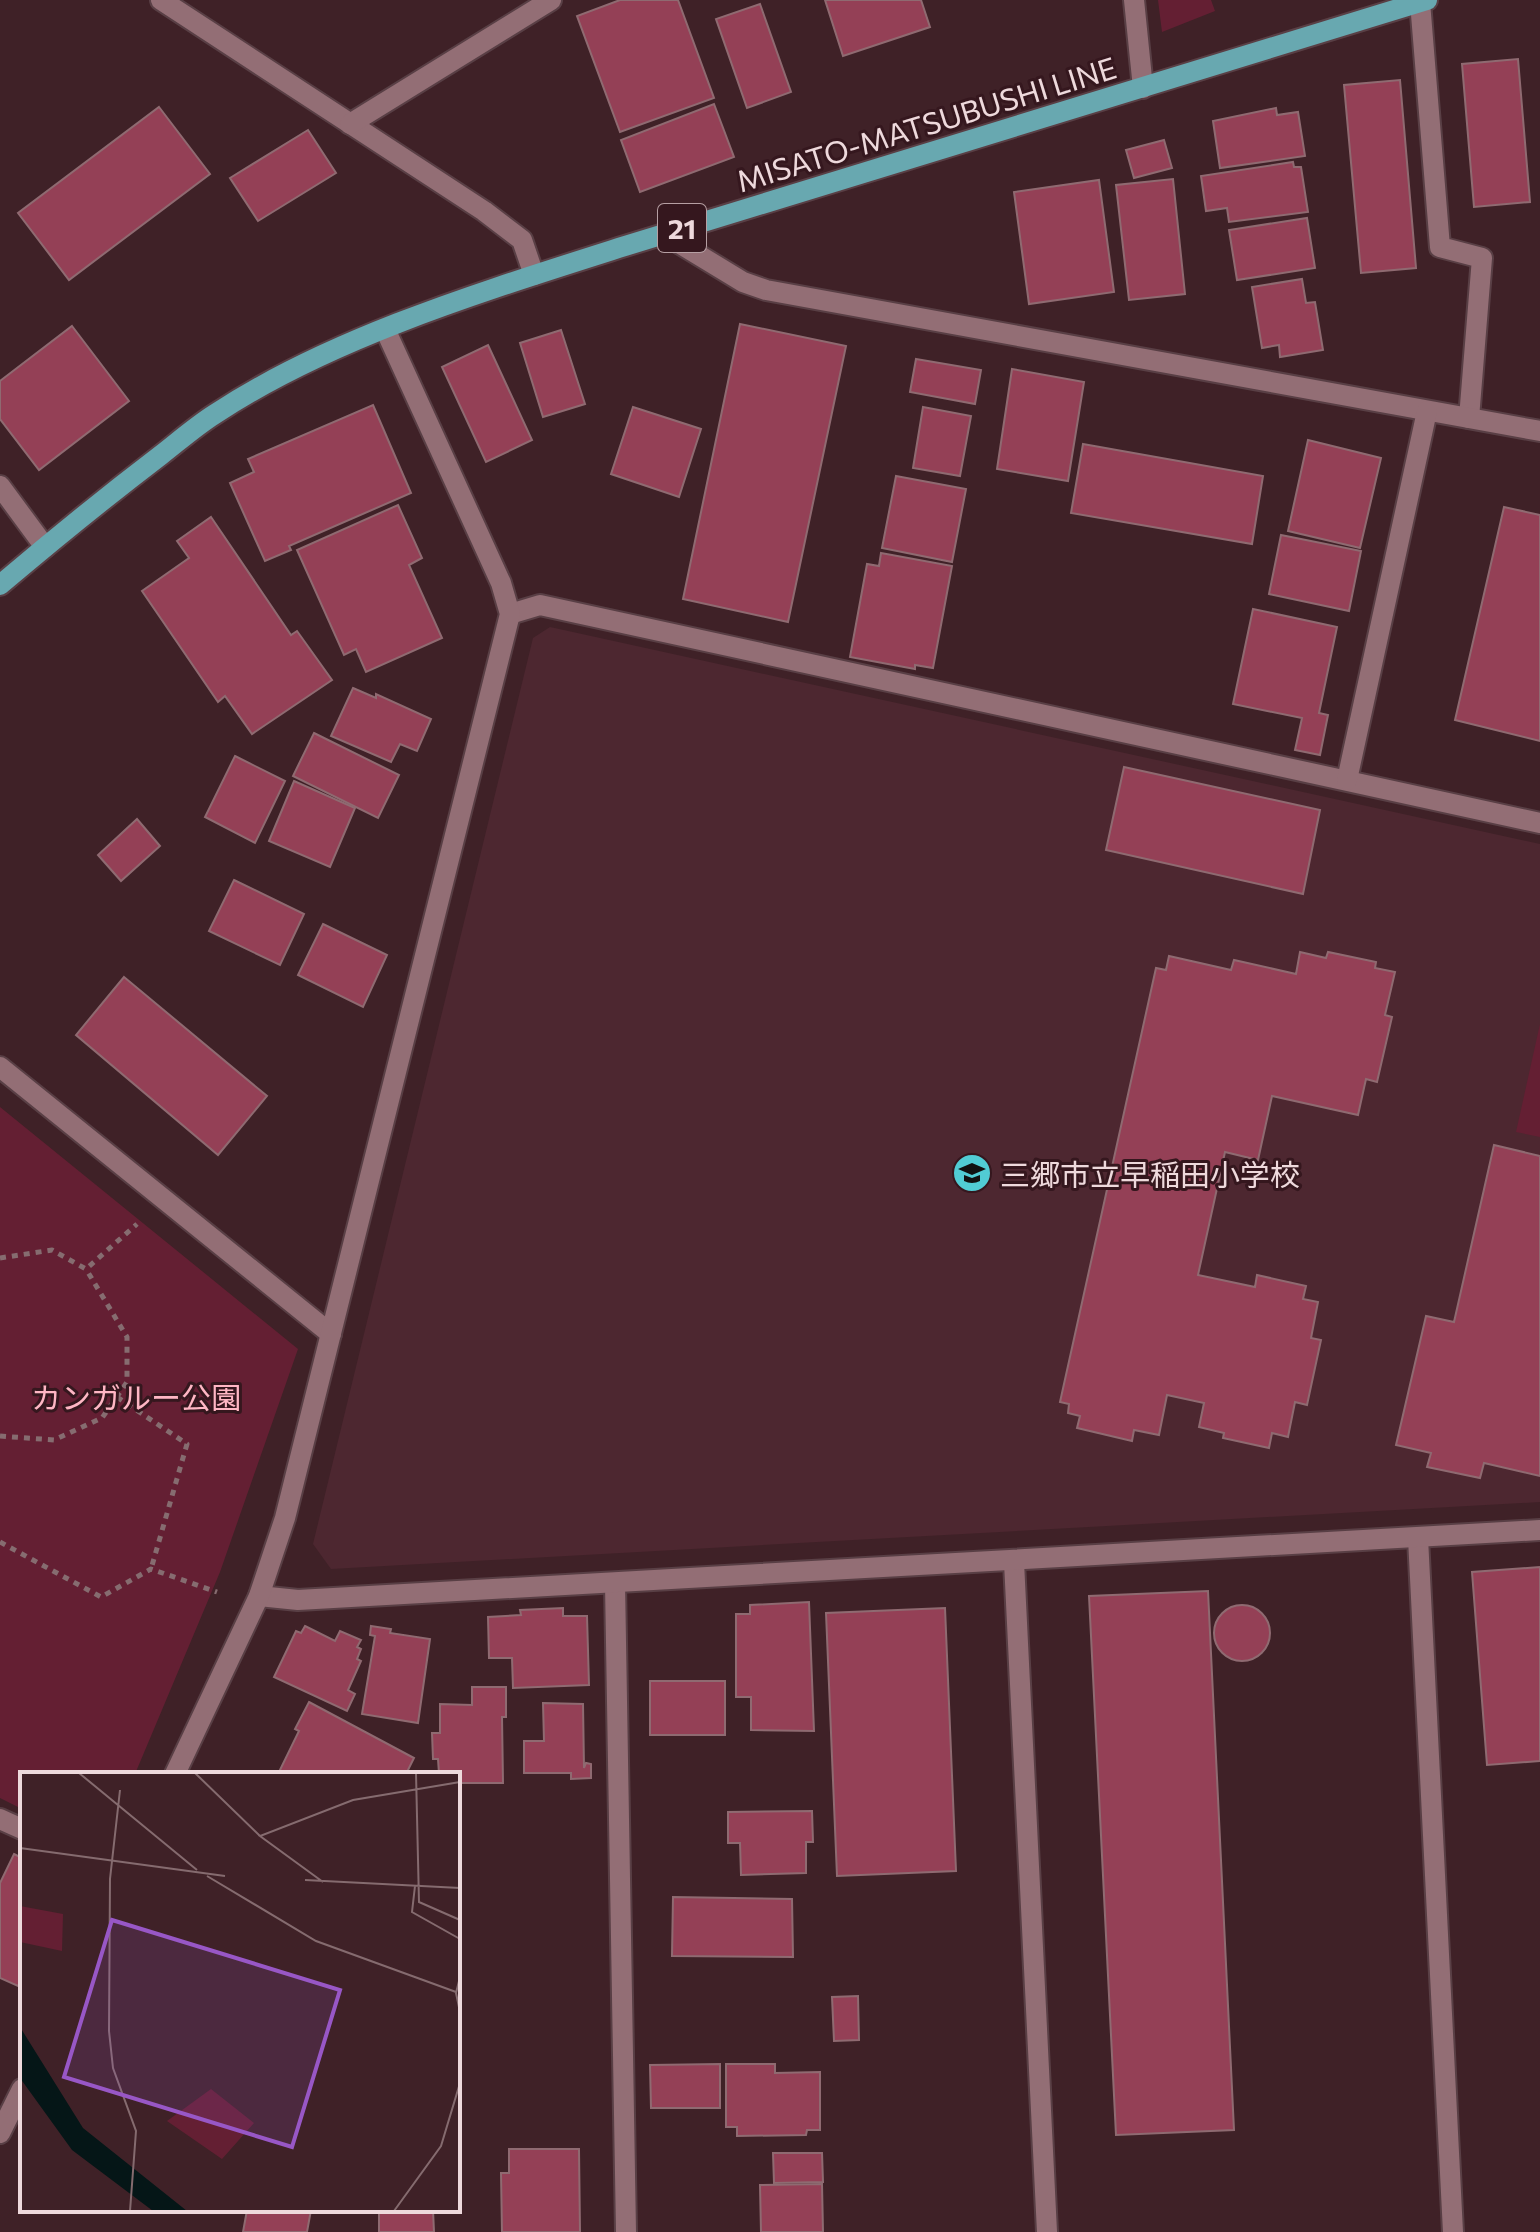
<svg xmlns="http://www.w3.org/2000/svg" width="1540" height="2232" font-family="Commissioner,'Noto Sans JP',sans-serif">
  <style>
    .built { fill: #4d2730 }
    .green { fill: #641f33 }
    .building { fill: #944056; stroke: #8f6a71; stroke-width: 2 }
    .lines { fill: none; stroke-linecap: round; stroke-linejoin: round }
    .service-casing { stroke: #593f45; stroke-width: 24 }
    .minor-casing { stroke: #593f45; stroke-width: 24 }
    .primary-casing { stroke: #593f45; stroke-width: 24 }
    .path { stroke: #866c70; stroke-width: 5; stroke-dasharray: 6 6; stroke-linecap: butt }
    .service { stroke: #936e75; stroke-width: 20 }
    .minor { stroke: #936e75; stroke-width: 20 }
    .primary { stroke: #68a8b0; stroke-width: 20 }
    .labels { text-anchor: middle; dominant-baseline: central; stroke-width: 6; stroke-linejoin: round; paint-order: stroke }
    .shield { fill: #35171e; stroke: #b69fa3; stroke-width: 2 }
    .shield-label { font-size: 28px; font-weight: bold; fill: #eed9dc }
    .street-label { font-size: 30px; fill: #eed9dc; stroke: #35171e }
    .poi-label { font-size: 30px; fill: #eed9dc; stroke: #35171e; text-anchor: start }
    .park-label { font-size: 30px; fill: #ffb6c4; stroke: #35171e }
    .inset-road { fill: none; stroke: #856b6f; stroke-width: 2 }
    .view { fill: #9857c6; fill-opacity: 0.15; stroke: #9857c6; stroke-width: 4 }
    .inset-edge { fill: none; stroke: #eed9dc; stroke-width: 4 }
  </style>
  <rect width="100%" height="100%" fill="#3f2127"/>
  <path class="built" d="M550,627L1540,844V1502L331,1569L313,1544L533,638Z"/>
  <g class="green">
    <path d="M1158,0H1211L1215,11L1162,32Z"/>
    <path d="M1540,1024V1137L1516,1132Z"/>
    <path d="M0,1107L298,1349L220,1572L135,1774H22V1809L0,1798Z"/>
  </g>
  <g class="building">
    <path d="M620,0H678L714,98L620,132L577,16Z"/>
    <path d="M825,0H921L930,27L843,56Z"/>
    <path d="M760,4L791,92L747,108L716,19Z"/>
    <path d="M1518,59L1530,202L1474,207L1462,64Z"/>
    <path d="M1400,80L1416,268L1361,273L1344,85Z"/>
    <path d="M714,104L734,157L640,192L621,140Z"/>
    <path d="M159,107L210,174L69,280L18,213Z"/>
    <path d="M1276,108L1277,115L1298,112L1305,156L1220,168L1213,121Z"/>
    <path d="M308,130L336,173L258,221L230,178Z"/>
    <path d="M1164,140L1172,168L1134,178L1126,150Z"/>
    <path d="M1293,162L1294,167H1301L1308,212L1229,222L1227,208L1206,211L1201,176Z"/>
    <path d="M1173,179L1185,294L1129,300L1116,185Z"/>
    <path d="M1099,180L1114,292L1029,304L1014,192Z"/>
    <path d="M1307,218L1315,268L1237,280L1229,230Z"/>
    <path d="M1302,279L1306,303L1315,302L1323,350L1280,357L1279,345L1262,348L1252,287Z"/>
    <path d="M740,324L846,346L788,622L683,599Z"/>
    <path d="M72,326L129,401L39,470L0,419V381Z"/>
    <path d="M561,330L585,404L543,417L520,343Z"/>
    <path d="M488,345L532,440L486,462L442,367Z"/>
    <path d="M916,359L981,370L975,404L910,392Z"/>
    <path d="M1012,369L1084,382L1068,481L997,469Z"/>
    <path d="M373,405L411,493L289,546L291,550L265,561L230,483L254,472L248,459Z"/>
    <path d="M633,407L701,429L679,497L611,474Z"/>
    <path d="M923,407L971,416L960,476L913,468Z"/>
    <path d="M1308,440L1381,458L1360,548L1288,531Z"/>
    <path d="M1083,444L1263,476L1252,544L1071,513Z"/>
    <path d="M896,476L966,489L952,562L882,548Z"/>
    <path d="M398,505L422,558L409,565L442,638L366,672L356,649L344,655L297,550Z"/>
    <path d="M1504,507L1540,515V741L1455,720Z"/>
    <path d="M211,517L291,635L297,631L332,680L252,734L225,696L218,702L142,591L189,558L177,541Z"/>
    <path d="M1281,535L1361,551L1349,611L1269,594Z"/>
    <path d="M881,553L952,566L933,668L915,665V669L850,657L867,564L879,566Z"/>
    <path d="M1253,609L1337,627L1319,713L1328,715L1320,755L1295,750L1302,718L1233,704Z"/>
    <path d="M353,688L376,698V694L431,719L417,751L400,744L391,762L331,736Z"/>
    <path d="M314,733L399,775L378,818L293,776Z"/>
    <path d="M235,756L285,781L255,843L205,817Z"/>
    <path d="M1124,767L1320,810L1303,894L1106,850Z"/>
    <path d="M294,781L355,808L330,867L269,841Z"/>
    <path d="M137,819L160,846L121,881L98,855Z"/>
    <path d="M234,880L304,914L280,965L209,931Z"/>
    <path d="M323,924L387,955L363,1007L298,975Z"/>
    <path d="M1300,952L1326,958L1328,952L1376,962L1375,968L1395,972L1385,1015L1392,1017L1377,1082L1366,1079L1358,1115L1272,1096L1258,1160L1225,1152L1198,1275L1255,1287L1257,1275L1306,1286L1303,1299L1318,1302L1311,1338L1321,1340L1307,1405L1295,1402L1288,1437L1272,1433L1269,1448L1223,1438L1224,1433L1199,1427L1204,1403L1167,1395L1159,1435L1134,1430L1132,1441L1077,1428L1080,1416L1068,1413L1069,1404L1060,1402L1156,968L1166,970L1169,956L1231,970L1234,960L1296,974Z"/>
    <path d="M124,977L267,1096L218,1155L76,1035Z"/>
    <path d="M1494,1145L1540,1156V1476L1484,1463L1480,1478L1427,1467L1431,1453L1396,1445L1426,1316L1454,1322Z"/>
    <path d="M1540,1567V1761L1487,1765L1472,1572Z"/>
    <path d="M1208,1591L1234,2130L1116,2135L1089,1596Z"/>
    <path d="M809,1602L814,1731L751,1730V1697H736V1614H750V1605Z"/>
    <circle cx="1242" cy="1633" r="28"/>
    <path d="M563,1608V1616H587L589,1685L513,1688L512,1658H489L488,1617L521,1615L520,1610Z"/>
    <path d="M945,1608L956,1871L837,1876L826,1613Z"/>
    <path d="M305,1626L335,1641L340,1631L361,1640L357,1647L361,1649L357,1659L361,1661L348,1690L355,1694L347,1711L274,1677L296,1631L301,1633Z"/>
    <path d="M371,1626L391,1629L390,1633L430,1639L418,1723L362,1714L375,1636L370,1635Z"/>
    <rect x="650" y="1681" width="75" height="54"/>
    <path d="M472,1687H506V1717H502L503,1783H458V1774H439L438,1759H433L432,1733H440V1704L472,1705Z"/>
    <path d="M309,1702L414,1758L406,1774H278L299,1731L295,1729Z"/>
    <path d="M543,1703L583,1704L584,1768L586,1763L591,1764V1778L571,1779V1773H524V1741H544Z"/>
    <path d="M812,1811L813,1842H806V1873L741,1875L740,1843H728V1812Z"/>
    <path d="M14,1854L22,1858V1978L18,1986L0,1978V1883Z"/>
    <path d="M673,1897L792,1899L793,1957L672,1956Z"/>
    <path d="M858,1996L859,2040L834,2041L832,1997Z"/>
    <path d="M720,2064V2108H651L650,2065Z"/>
    <path d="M726,2064H775V2073L820,2072V2130H807L806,2135L737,2136V2127H726Z"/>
    <path d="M509,2149H579L580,2232H502L501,2173H509Z"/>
    <path d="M773,2153H822L823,2182L774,2183Z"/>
    <path d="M822,2184L823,2232H761L760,2185Z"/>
    <path d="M247,2210H311L307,2232H243Z"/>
    <path d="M379,2210H433L434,2232H379Z"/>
  </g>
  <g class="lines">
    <defs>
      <path id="service" d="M1420,2L1440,247L1482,258L1469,418"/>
      <g id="minor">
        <path d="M161,0L484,211L522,240L534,275"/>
        <path d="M1134,0L1143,88"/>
        <path d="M350,124L551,0"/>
        <path d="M664,234L743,282L766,290L1540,431"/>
        <path d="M0,486L45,547"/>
        <path d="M510,614L540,605L1540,823"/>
        <path d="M1347,780L1427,411"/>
        <path d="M0,1067L331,1334"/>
        <path d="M1418,1538L1453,2232"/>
        <path d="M1014,1562L1047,2232"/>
        <path d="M615,1583L626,2232"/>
        <path d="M259,1596L298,1600L1540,1530"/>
        <path d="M175,1774L259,1596L285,1518L510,614L501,583L385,329"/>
        <path d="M0,1819L22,1829"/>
        <path d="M0,2133L22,2089"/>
      </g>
      <path id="primary" d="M0,585C53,540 106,497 161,455C179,441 196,426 215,414C333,336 491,289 625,246L1427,0"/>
    </defs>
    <use href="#service" class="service-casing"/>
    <use href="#minor" class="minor-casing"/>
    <use href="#primary" class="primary-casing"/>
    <g class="path">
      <path d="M0,1258L52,1250L86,1269L137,1224"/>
      <path d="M117,1397L187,1444L151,1569"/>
      <path d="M0,1436L54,1440L102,1418L127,1382V1337L86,1269"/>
      <path d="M0,1542L101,1597L151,1569L217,1592"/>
    </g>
    <use href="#service" class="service"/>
    <use href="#minor" class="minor"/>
    <use href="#primary" class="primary"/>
  </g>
  <defs>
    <symbol id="school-disc" viewBox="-11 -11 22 22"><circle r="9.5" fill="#51ccd4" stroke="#35171e"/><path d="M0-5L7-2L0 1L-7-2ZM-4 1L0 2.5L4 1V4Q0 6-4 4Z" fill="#111"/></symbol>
  </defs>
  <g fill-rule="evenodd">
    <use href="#school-disc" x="950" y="1151" width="44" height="44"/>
  </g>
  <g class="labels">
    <rect class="shield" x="658" y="204" width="48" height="48" rx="6"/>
    <g class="shield-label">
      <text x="682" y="228">21</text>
    </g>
    <g class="street-label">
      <text transform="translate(926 123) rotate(-17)">MISATO-MATSUBUSHI LINE</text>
    </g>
    <g class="poi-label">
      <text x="1000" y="1173">三郷市立早稲田小学校</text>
    </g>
    <g class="park-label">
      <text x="136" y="1396">カンガルー公園</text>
    </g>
  </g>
  <g transform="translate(20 1772)">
    <rect width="440" height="440" fill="#3f2127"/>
    <path d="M0,134L43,142L42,179L0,170ZM191,317L234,351L202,387L147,349Z" fill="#641f33"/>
    <path d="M0,255L63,356L167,439H133L52,378L0,306Z" fill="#051617"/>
    <path class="inset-road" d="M59,1L177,98M175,1L240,64M396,1L399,130L440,148M100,18L90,107L89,259L93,296L116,359L110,439M0,76L205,104M187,104L296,169L436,220M285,108L440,116M303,110L240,64L333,28L440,10M395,114L392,140L440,167M440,205L436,221L440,240M374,439L421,374L440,311"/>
    <path class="view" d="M92,148L320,218L272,375L44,305Z"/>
    <rect width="440" height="440" class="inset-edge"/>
  </g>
</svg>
